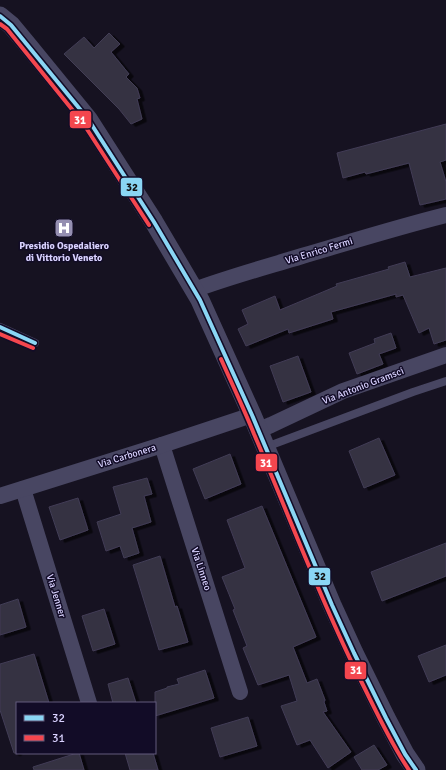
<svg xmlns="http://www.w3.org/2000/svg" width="446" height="770" font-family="Signika,sans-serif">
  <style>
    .building { fill: #343043; stroke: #423d55; filter: url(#shadow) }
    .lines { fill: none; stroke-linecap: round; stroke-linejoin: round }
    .service { stroke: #484662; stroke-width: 8 }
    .minor { stroke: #484662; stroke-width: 16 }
    .tertiary { stroke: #484662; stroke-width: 19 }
    .bus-1-casing { stroke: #120c27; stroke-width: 7 }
    .bus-2-casing { stroke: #120c27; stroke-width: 7 }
    .bus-1 { stroke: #8ad6f4; stroke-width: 4 }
    .bus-2 { stroke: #f4464e; stroke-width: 4 }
    .labels { text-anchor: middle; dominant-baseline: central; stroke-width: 3; stroke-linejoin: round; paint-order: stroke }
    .poi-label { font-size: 10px; font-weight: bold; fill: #d9d2ff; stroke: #120c27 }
    .street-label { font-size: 10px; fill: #d9d2ff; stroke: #120c27 }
    .line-badge { stroke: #120c27; stroke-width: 1.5 }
    .badge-label { font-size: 11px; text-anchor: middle; font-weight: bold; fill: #fff }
    .pale-badge-label { font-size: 11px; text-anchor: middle; font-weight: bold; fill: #111 }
  </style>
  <defs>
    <filter id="shadow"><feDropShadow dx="4.5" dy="2.5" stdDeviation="0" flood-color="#0009"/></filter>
  </defs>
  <rect width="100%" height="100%" fill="#161221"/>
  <g class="building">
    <path d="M109,33L120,44L111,52L129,74L126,77L137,88L140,98L137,99L142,119L131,124L119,109L64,54L84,37L94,48Z"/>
    <path d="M446,124V160L440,162L446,182V199L420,205L409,163L366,174L365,172L343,178L337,153Z"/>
    <path d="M405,262L410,277L446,268V340L434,344L429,328L419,333L403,295L396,297V294L331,312L333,319L289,333L288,329L246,346L238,329L248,324L242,310L275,296L280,310L337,286L336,284L389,269L388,267Z"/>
    <path d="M391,333L396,348L379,354L383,364L357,374L349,353L375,343L374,339Z"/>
    <path d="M298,356L311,392L283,402L270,366Z"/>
    <path d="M379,438L395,475L364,488L349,451Z"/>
    <path d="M230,454L241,484L205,499L193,469Z"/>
    <path d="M147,478L152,494L144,496L151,522L132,528L139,553L124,558L120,546L106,551L97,522L121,514L113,487Z"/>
    <path d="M78,498L88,530L60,540L49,507Z"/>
    <path d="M262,506L316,637L293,647L307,683L317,679L325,700L324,702L327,711L323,712L351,752L328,768L310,740L297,745L281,706L297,701L289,675L258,685L243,648L247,646L233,610L235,609L222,577L245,568L227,520Z"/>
    <path d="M446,543V576L382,601L371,572Z"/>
    <path d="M160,556L175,607L177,606L188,642L159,650L133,565Z"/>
    <path d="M18,599L26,627L0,635V605Z"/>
    <path d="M104,609L115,644L93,651L82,616Z"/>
    <path d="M446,645V675L429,682L418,656Z"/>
    <path d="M34,654L49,703H17V753H14L0,710V664Z"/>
    <path d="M205,670L214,698L155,716V692L167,688V687L179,684L177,679Z"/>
    <path d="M128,678L136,703H113L108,684Z"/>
    <path d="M248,717L257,746L220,757L211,728Z"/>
    <path d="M374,745L387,765L378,770H362L354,757Z"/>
    <path d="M77,753H79L84,770H34L33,767Z"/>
    <path d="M125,753H153L158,770H130Z"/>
  </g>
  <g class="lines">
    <g class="service">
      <path d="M0,327L35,343"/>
      <path d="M266,447L413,392L446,381"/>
    </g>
    <g class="minor">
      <path d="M194,290C229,277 266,267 302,256C350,242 398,227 446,215"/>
      <path d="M259,430L271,425L343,391L446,355"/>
      <path d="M162,445L240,692"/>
      <path d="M23,489L89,703"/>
      <path d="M0,496L162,445L252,415"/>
    </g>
    <path class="tertiary" d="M0,16L11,25L26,43L88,119L154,222L200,300L252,415L332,605L354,653L386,718L405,754L416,770"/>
    <defs>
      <g id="bus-1">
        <path d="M0,16L11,25L88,119L154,222L200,300L252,415L332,605L354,653L386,718L405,754L416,770"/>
        <path d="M0,327L35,343"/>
      </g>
      <g id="bus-2">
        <path d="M0,24L7,29L83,123L149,225"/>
        <path d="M0,334L33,348"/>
        <path d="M221,359C232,384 244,409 254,434C288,513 318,594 356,671C373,704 388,739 409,770"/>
      </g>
    </defs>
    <use href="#bus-1" class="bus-1-casing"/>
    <use href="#bus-2" class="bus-2-casing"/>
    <use href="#bus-1" class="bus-1"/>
    <use href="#bus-2" class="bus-2"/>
  </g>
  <defs>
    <symbol id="hospital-square" viewBox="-11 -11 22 22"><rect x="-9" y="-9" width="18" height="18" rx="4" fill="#958fb1" stroke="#120c27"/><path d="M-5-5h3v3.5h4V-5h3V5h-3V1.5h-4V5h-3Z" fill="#fff"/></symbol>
  </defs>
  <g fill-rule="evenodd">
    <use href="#hospital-square" x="53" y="217" width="22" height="22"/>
  </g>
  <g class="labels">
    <g class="poi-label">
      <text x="64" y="246">Presidio Ospedaliero<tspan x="64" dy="12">di Vittorio Veneto</tspan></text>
    </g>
    <g class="street-label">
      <text transform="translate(319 251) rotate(-17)">Via Enrico Fermi</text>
      <text transform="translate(363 386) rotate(-21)">Via Antonio Gramsci</text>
      <text transform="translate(127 456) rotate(-17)">Via Carbonera</text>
      <text transform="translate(201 569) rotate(72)">Via Linneo</text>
      <text transform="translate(56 596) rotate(73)">Via Jenner</text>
    </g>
  </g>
  <g class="line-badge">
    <rect x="69" y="110" width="23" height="19" rx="4" fill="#f4464e"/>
    <rect x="120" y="177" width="23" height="20" rx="4" fill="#8ad6f4"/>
    <rect x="255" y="453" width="23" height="19" rx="4" fill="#f4464e"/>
    <rect x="308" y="567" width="23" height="19" rx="4" fill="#8ad6f4"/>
    <rect x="344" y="661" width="23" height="19" rx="4" fill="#f4464e"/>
  </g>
  <g class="badge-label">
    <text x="80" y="124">31</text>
    <text x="266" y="467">31</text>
    <text x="356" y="674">31</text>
  </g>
  <g class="pale-badge-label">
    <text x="132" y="191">32</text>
    <text x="320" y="580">32</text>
  </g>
  <rect x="16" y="702" width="140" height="52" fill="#120c27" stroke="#625b7d"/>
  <rect x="24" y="715" width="20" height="6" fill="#8ad6f4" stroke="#625b7d"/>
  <text x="52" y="722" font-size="12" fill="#d9d2ff">32</text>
  <rect x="24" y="735" width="20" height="6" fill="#f4464e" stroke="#625b7d"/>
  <text x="52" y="742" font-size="12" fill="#d9d2ff">31</text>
</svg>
